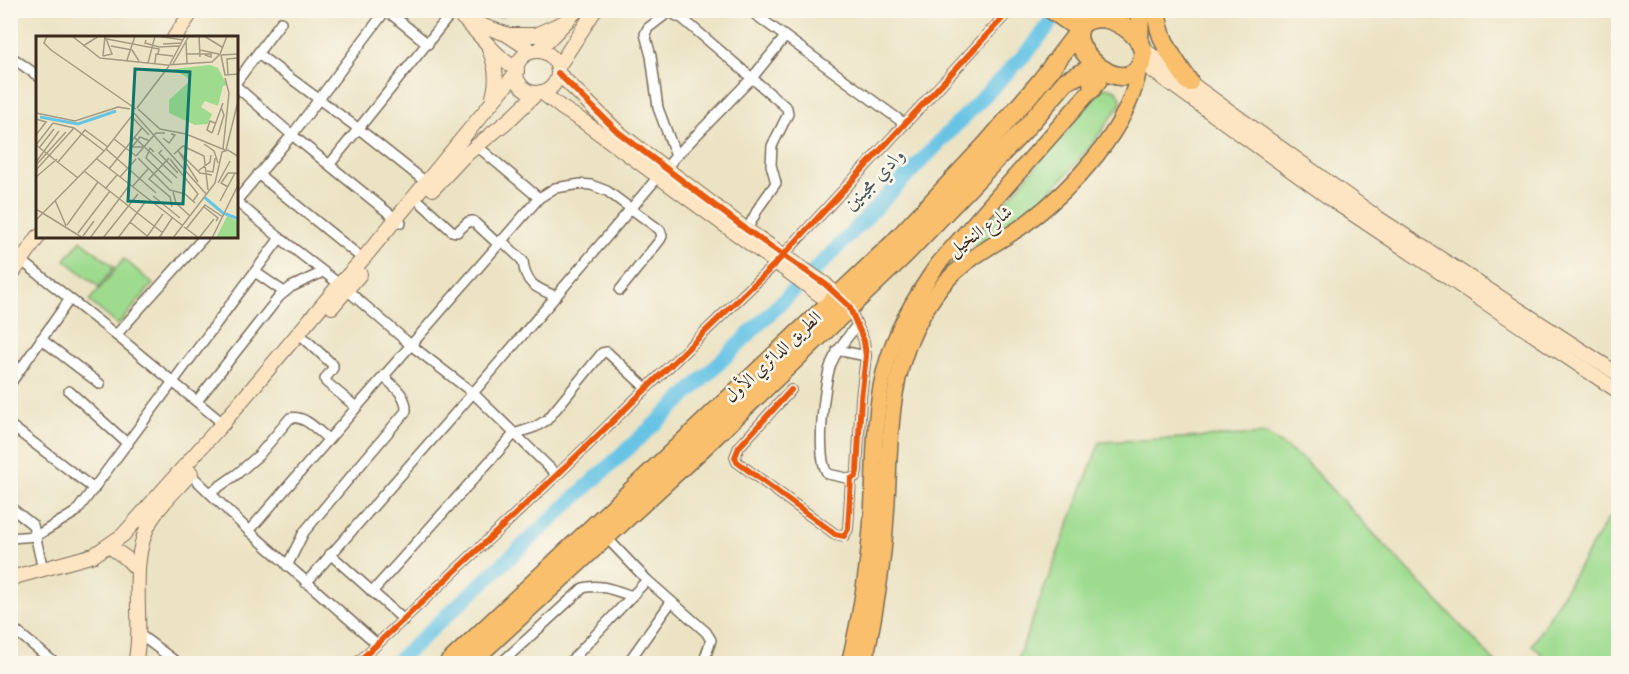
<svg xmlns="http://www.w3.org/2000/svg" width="1629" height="674" font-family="'IM FELL French Canon',Amiri,serif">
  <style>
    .green { fill: #9edb8f; stroke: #6c8256; stroke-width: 1.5 }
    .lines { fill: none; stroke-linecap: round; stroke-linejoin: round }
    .river { stroke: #67c4e5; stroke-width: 15 }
    .street-casing { stroke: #796b58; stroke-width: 12 }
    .secondary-casing { stroke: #796b58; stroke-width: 16 }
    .primary-casing { stroke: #796b58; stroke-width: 18 }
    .highway-casing { stroke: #796b58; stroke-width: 21 }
    .street { stroke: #fff; stroke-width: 9 }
    .secondary { stroke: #fde5c4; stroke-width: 14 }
    .primary { stroke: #f9bf6c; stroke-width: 15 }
    .highway { stroke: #f9bf6c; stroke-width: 18 }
    .cycleway-casing { stroke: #fbf7ec; stroke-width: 10 }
    .cycleway { stroke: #e8590c; stroke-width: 6 }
    .labels { text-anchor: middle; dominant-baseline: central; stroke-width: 5; stroke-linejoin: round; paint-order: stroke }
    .street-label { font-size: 18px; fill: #3b2a1e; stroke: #fbf7ec }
    .water-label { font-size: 20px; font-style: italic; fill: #48585a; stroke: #fbf7ec }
    .inset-river { fill: none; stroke: #67c4e5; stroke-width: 3 }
    .inset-road { fill: none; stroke: #a59982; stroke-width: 1.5 }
    .view { fill: #0f766e; fill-opacity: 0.15; stroke: #0f766e; stroke-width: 3 }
    .inset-edge { fill: none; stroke: #3b2a1e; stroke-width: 3 }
  </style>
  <rect width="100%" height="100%" fill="#fbf7ec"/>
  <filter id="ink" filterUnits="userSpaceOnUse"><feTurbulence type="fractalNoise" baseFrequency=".0167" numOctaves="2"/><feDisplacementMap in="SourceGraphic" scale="12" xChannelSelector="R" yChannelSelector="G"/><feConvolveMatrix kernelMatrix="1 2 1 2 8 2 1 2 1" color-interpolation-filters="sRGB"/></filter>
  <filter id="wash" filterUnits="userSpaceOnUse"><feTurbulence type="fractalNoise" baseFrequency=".008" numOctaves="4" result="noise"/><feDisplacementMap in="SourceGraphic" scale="24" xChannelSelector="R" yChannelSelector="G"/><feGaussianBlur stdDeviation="1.35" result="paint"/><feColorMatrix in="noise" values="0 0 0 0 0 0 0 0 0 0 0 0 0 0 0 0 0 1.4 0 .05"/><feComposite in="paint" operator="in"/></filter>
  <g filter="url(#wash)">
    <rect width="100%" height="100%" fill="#ece3c4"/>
    <g class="green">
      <path d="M475,11H508L503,17L494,16Z"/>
      <path d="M1103,88C1114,87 1121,91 1121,103C1083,162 1038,212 976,246L971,242Z"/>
      <path d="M81,240L114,267L99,287L65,260Z"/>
      <path d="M124,259L153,284L118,325L89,301Z"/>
      <path d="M1266,434L1304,460L1496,663H1016L1100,442Z"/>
      <path d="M1618,509V663H1539L1541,653L1532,645L1606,522Z"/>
    </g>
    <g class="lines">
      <path class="river" d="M394,664L683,398L829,256L1028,51L1061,10"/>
    </g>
  </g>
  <g filter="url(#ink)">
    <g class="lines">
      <defs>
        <g id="street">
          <path d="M749,10L905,124"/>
          <path d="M258,54L359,129L427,183"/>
          <path d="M10,56L38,76"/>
          <path d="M237,81L281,22"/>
          <path d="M237,87L292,135L401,223"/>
          <path d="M477,146L539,198"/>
          <path d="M676,156L658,108L651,56L645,34L648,28L669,12L683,19L787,108L788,114L772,146L771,165L776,183L759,207L747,230"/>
          <path d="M330,164L454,10"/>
          <path d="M258,174L363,259"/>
          <path d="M237,200L292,135L386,10L428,44"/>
          <path d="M237,202L280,238"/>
          <path d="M420,202L452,231L457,232L468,222L473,221L498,244"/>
          <path d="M501,240L523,261C525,284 536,288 555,296"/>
          <path d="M22,261L116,335L225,425"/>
          <path d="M255,272L284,292"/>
          <path d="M116,335L204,237"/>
          <path d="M304,338L333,365V368L325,379L326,382L356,407"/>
          <path d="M41,339L100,384"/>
          <path d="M837,350L866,356"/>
          <path d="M10,384L69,300"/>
          <path d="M791,390L739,447L735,457L737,462L835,534L844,536L848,529L851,479L856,476L857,471L861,398L866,356L864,341L849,306"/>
          <path d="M69,391L128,444"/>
          <path d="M197,401L279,297L291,287L323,272"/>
          <path d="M10,425L94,489"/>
          <path d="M186,470L249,531L377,644"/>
          <path d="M851,479L828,474C815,460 824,383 831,364C837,349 847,338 857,325"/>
          <path d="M210,493L237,474L259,455L290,418C305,415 317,430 328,439"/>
          <path d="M10,507L33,525L43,570"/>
          <path d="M249,531L539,198L555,188L581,184L591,185L607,191L660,230L662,236L660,240L620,290"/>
          <path d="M605,536L647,580L706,632L711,640L703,664"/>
          <path d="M10,538L36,536L76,512L280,238L347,290L412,346L473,393L557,475"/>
          <path d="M330,554L404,620"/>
          <path d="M287,566L304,532L406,411C407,395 394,387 384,377"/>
          <path d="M306,583L473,393L676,156L752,78L785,37"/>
          <path d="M372,592L514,434L535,427L547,420L602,353L607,352L646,388"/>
          <path d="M10,626L56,664"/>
          <path d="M139,634L179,664"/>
          <path d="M356,664L557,475L776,263L1010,10"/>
          <path d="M500,664L583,588C599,583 617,591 632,596"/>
          <path d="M568,664L647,580"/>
          <path d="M627,664L671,602"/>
        </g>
        <g id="secondary">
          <path d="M454,10C477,29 492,54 517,70"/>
          <path d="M467,20L506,34L532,51"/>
          <path d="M509,35H535L567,21"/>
          <path d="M174,38L193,10"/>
          <path d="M489,49C496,66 498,79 493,97"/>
          <path d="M1143,49L1378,218L1618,374"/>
          <path d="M538,51L577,10"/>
          <circle cx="537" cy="72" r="21"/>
          <path d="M1142,63L1338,204L1618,391"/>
          <path d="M558,67L595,10"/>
          <path d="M558,73L618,132L747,230L825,284L844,302"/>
          <path d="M541,92L562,108L584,122L838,308"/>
          <path d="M433,189L463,157L510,119L537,93"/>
          <path d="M10,277L38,237"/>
          <path d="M332,307L360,274"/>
          <path d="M109,546L126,558L138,570"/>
          <path d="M10,580L18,576L94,555L123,535L223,423L339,285L363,259L517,72"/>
          <path d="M135,664C145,618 127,565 150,522C160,504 177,489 191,473"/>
        </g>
        <g id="primary">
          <path d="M849,664C861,614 869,565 872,514C875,468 873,418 884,373C894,332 915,297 939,263L1099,81"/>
          <path d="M864,664C875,615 883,566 886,516C891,452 886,388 915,330C926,307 940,284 960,268C979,251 1003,240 1024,225C1072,189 1130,129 1139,68"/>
        </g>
        <g id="highway">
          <path d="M1052,10L1079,29"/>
          <path d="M1157,10C1157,38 1174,60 1189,82"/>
          <path d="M1102,18C1120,21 1146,37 1143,59C1125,114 1036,20 1102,18Z"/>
          <path d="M1139,40L1140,10"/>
          <path d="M1084,72C1091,75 1094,81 1092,89"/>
          <path d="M448,664L893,244L986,145L1041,81L1079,31"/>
          <path d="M468,664L699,451L905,254L1023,131L1066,81L1084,72L1104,70"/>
        </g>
      </defs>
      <use href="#street" class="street-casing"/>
      <use href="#secondary" class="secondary-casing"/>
      <use href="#primary" class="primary-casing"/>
      <use href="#highway" class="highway-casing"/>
      <use href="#street" class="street"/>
      <use href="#secondary" class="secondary"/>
      <use href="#primary" class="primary"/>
      <use href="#highway" class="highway"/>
      <defs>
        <g id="cycleway">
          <path d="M558,73L618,132L747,230L825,284L849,306L864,341L866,356L861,398L857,471L856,476L851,479L848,529L844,536L835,534L737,462L735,457L739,447L791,390"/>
          <path d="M356,664L557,475L776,263L1010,10"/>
        </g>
      </defs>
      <use href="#cycleway" class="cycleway-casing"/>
      <use href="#cycleway" class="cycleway"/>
    </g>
  </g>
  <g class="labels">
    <g class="street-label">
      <text transform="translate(980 231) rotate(-35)">شارع النخيل</text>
      <text transform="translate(773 357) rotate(-43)">الطريق الدائري الأول</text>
    </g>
    <g class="water-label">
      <text transform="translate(874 179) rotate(-46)">وادي مجينين</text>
    </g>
  </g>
  <g transform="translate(36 36)">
    <rect width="202" height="202" fill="#ece3c4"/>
    <path d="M174,29L182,32L191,49L187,50L182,70L169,65L165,71L176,78L172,88L159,89L133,77V64L155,44L137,33ZM191,180L202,185V202H180Z" fill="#9edb8f"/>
    <path class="inset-river" d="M4,81L42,88L80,75M168,161L187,177L203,183"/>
    <path class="inset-road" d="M11,0L8,7L15,14L100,73M36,0L64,22L131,29L176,26L184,18L191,0M121,0L147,4M163,0L164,21M168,0L186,11M71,3L123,13L122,18M110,4L109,7L123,11L143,10M150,5L151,28M127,8L145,7M47,10L63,0M75,10L96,14L103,25M164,14L183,18M151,18H175V21L169,19M185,19L189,39L203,38M185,19L203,18M67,20L76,18L69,0M67,20L69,0M91,24L99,0M112,27L119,0M119,27L120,18L137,20M134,28L149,0M137,28L153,0M192,39L191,23L202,22M101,72L133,30M102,73L124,93L150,98L189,114M0,77L39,85L82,71L94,73M98,77L171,159M96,81L113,99M0,83L10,86L0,99M176,97L187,67M176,97L171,94L174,85L179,87M182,99L188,79L185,71M98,101L141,142M127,102L133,107L139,99L135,98M78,103L100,120M168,108L178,115L182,127M0,109L17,87L38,92L68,115M0,109L42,142M108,111H96L104,101L114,105M3,112L18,93M70,113L120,157M187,113L193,57L189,42M126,114L123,117L142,137M190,114L203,61M142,115L164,137L176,139M118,116L114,112L110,122L136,147M143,116L162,146M138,118L147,110L168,120L172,154M100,120L120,97H129M102,122L134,154L149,158L159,167M133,122L113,143L134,161L136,171M61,123L146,189M134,123L162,158L157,165M0,126L23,95M22,126L49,94L72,111M0,129L30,96M73,133L106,92M0,134L38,92M48,135L127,197M162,135L174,126L175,119M171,135L177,136L179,122M0,141L21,123M84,141L100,123M182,147L194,125M96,151L112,133M192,151L185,147L192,137H199M69,153L81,139M137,156L140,167L154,180M117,160L144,182M19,164L30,190M184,165L199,137L203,138M168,171L182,182L180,185M0,173L47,202M0,184L70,113L98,77M94,186L111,200M31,189L62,146M148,191L163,202M150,193L169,169L187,181M42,197L74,155M47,200L58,185M54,202L92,151M67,202L102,158M82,202L110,165M110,202L127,178M123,202L136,182M137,202L179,147L186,116L192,114L203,121M163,202L178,183M176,202L203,147"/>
    <path class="view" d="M99,33L154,36L147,168L92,165Z"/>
    <rect width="202" height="202" class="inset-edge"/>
  </g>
  <rect width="1629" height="674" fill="none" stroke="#fbf7ec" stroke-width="36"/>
</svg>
